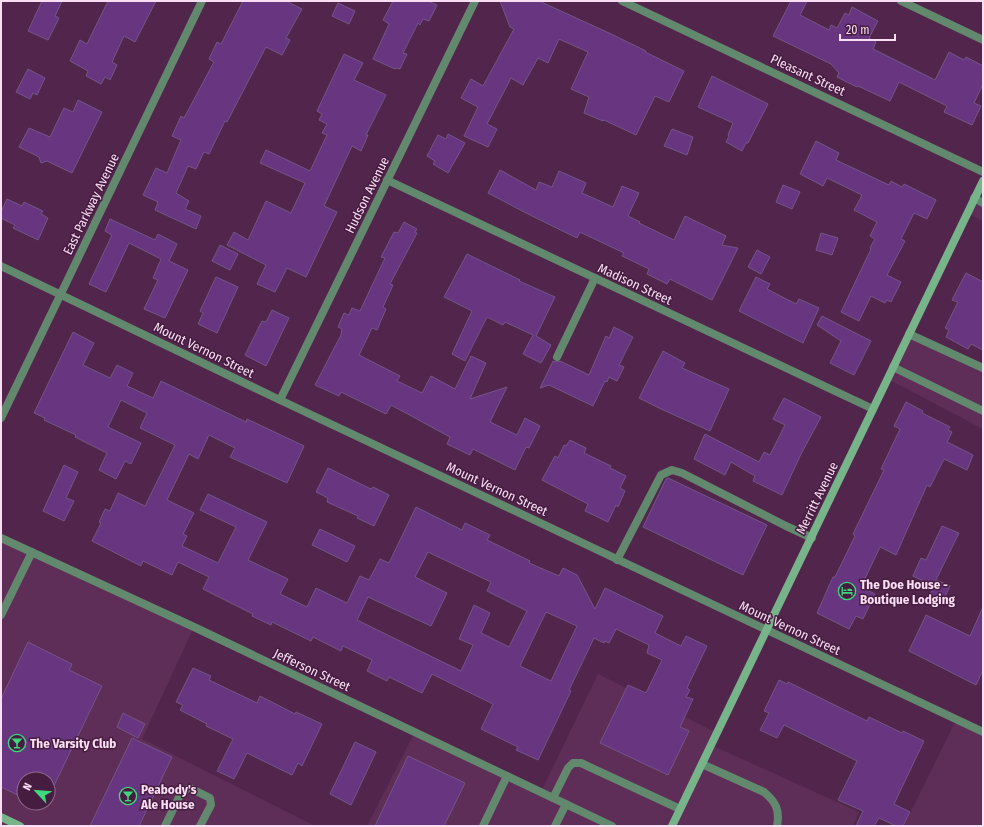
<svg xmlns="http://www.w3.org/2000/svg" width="984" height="827" font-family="'Fira Sans Condensed',sans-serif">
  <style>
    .built { fill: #5f2e58; fill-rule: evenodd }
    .building { fill: #683581; stroke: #745586; fill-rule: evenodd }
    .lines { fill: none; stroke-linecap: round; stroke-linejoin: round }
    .lane { stroke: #62886d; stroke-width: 8 }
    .street { stroke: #62886d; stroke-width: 8 }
    .secondary { stroke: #77b489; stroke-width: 8 }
    .labels { text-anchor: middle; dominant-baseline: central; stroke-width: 3; stroke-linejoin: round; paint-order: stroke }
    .street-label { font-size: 13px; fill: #fadef4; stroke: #471c41 }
    .poi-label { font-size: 13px; font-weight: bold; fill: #fadef4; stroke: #471c41; text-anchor: start }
  </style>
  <rect width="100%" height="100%" fill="#52264c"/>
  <g class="built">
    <path d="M983,181V221L967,213Z"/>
    <path d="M909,334L983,368V429L888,379Z"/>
    <path d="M1,538L194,627L142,739L315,826H1ZM24,779H48V803H24Z"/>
    <path d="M598,674L717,733L711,745L859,812L853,826H367L415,732L541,792Z"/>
    <path d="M956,720L983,732V826H904Z"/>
  </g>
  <g class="building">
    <path d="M42,1H62L55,16L59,18L48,40L28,31Z"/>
    <path d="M108,1H156L135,42L124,36L112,62L117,65L110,80L105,77L101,84L86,76L88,71L70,61L80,40L87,44Z"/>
    <path d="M243,1H286L302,9L286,38L290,40L282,55L266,47L227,122L225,121L209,154L204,152L196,169L188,166L176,193L189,201L185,209L201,216L196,229L155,210L158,202L143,195L156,168L167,173L181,140L172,136L181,116L184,118L214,62L209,59L217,42L221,44Z"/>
    <path d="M393,1H428L437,5L429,21L423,19L420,25L418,23L403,53L407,54L400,69L396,68L395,69L373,59L389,24L383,20Z"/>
    <path d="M500,1H539L609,33L646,51L645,52L684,71L669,102L655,96L636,135L604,120L603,121L584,113L589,97L571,89L588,52L559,39L548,63L538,58L523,85L511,78L487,124L497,129L488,147L464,136L478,107L461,98L471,79L483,86L514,29L510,27Z"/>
    <path d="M791,1H807L800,15L829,30L831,25L837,28L845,13L849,15L852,7L878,21L869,38L876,42L873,49L935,80L949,52L964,60L966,57L983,66V84L974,103L981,106L972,125L944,112L947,106L899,82L890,101L858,86L857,87L837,77L839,73L831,64L773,36Z"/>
    <path d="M338,3L355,11L349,24L332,16Z"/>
    <path d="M344,54L363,63L354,80L386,95L366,135H368L361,151L352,146L324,206L337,212L306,277L287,268L275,292L257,284L266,265L227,245L234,232L248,240L266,201L291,213L305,183L260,163L266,150L310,171L327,135L322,133L327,124L319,120L322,114L317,111Z"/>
    <path d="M28,69L45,78L37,95L33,93L30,99L16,92Z"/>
    <path d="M712,76L768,104L748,143H746L742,151L726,142L729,136L728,135L733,123L698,107Z"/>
    <path d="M78,100L102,112L72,173L47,161L41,163L39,157L19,147L29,128L50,137L64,108L73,112Z"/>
    <path d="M672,129L693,137L687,155L664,146Z"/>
    <path d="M448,134L465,143L448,173L433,164L435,161L427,156L438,135L446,139Z"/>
    <path d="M816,141L839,153L836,160L889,185L891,181L902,187L904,184L936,200L927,219L914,213L901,239L905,241L887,275L901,282L891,302L887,300L885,303L871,296L859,321L841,312L871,249L870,248L875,239L870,236L877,222L854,210L862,195L827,178L823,186L800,174Z"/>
    <path d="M500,170L536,190L539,182L552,187L559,171L586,183L582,193L613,207L622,186L639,193L628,216L640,222L639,223L674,240L685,216L726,236L722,245L738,248L712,300L670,279L667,284L647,274L649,269L622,256L624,253L580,232L577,238L528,214L488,193Z"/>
    <path d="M783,185L800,192L792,209L776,202Z"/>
    <path d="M7,199L22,206L24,202L43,211L41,214L48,218L38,240L13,228L15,225L1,218V212Z"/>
    <path d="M110,219L155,240L158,234L177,244L169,261L188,270L165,318L144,309L158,280L153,278L161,259L129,243L106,292L89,284L112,235L105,231Z"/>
    <path d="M404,222L417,229L415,232L417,233L390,284L393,285L383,307L386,309L377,330L372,328L359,355L400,376L397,381L422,393L431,376L455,389L471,356L486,363L470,399L507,387L490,422L517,435L525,418L540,426L529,448L526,447L515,470L473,449L470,455L447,444L450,437L391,405L386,414L341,392L339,396L315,385L341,335L342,329L338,327L344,313L349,315L352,308L360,311L385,258L381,257L394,232L398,233Z"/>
    <path d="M821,233L838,238L832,255L816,250Z"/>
    <path d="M220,245L238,254L230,270L212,261Z"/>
    <path d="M757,250L770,257L761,274L748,267Z"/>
    <path d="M467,254L520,280L519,281L555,297L536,336L551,345L541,363L523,354L533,335L505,322L503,325L487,317L465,361L452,354L472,311L444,297Z"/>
    <path d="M966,273L983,282V350L971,344L968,349L946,337L949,330L945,328L958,302L952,300Z"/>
    <path d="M216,277L238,287L217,333L198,324L203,313L200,311Z"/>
    <path d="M756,277L770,284L767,289L796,304L799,299L819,308L803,343L739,311Z"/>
    <path d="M272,310L289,318L266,366L245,355L262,321L266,322Z"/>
    <path d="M822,316L871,341L854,375L830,363L841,341L817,325Z"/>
    <path d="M614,327L633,337L619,365L624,367L617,381L609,377L607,382L605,381L593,406L549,385L540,388L553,361L557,362L560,361L589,375L606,336L609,338Z"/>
    <path d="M73,332L94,343L83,365L110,378L117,365L133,373L127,386L153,398L161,381L246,422L247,419L304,446L287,483L230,457L235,448L209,435L198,459L189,454L167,500L194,513L183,534L187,536L182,546L218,563L236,527L200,510L208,494L267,522L248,560L288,579L280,594L307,607L316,588L347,603L360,576L369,580L380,559L389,563L416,507L462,530L465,523L490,535L487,540L530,561L529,563L559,576L563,568L577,575L595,609L605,588L663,616L655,633L681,646L686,636L707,646L687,688L690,690L686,697L693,699L680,727L689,731L668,775L600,743L628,685L646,693L662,660L647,653L649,645L616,629L609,643L605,641L604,643L594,638L569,690L571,691L538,760L516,750L518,747L481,729L493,704L432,674L422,693L389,677L387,681L367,671L372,660L343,646L341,651L313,637L311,641L272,622L271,625L252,616L253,614L203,589L209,577L178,562L172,575L143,561L141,566L92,541L101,523L99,522L105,509L110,511L118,493L145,506L175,445L140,428L147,413L121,400L108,427L141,443L131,464L125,461L116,479L99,470L107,453L75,437L76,435L44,420L45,418L34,413ZM428,552L491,582L487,591L527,611L509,647L481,633L490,613L474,605L459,639L473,645L461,671L357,620L368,597L431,626L447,593L415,577ZM546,612L577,626L551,681L520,666Z"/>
    <path d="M663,351L685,363L682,368L729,389L710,431L661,409L639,398Z"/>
    <path d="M784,398L821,417L801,454L782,495L753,481L755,476L731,462L725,475L694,459L705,434L759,462L764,452L770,455L785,425L773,419Z"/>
    <path d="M906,402L923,411L922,413L950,427L948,430L952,432L947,442L973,455L967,470L944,459L930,487L927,485L896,555L880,547L861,587L875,594L863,619L856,616L849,629L817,613L833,577H835L855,536L853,534L884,470L881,469L900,429L894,426Z"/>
    <path d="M570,440L586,448L584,453L611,466L610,468L626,476L620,488L625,491L618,507L616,505L608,522L585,511L588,504L542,480L555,456L558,458L564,445L566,446Z"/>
    <path d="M64,465L78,472L66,498L74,501L64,521L43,511Z"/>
    <path d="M328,468L371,489L373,487L389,495L374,526L357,518L358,516L327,502L328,498L316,492Z"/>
    <path d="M668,478L767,525L743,575L643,527L666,479Z"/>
    <path d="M942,526L959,533L933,586L913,576L921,558L926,560Z"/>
    <path d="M320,529L355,546L347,562L312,545Z"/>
    <path d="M937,580L950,586L941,605L928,599Z"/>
    <path d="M983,607V670L976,685L909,651L926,615L970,636Z"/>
    <path d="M28,642L72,664L69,670L102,686L48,798V779H24V798L1,787V699Z"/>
    <path d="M193,668L211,676L209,680L257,703L260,696L295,714L296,712L322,724L302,766L298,763L292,775L247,753L234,779L217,771L233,739L206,726L207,724L180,710L183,705L176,702Z"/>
    <path d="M779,680L787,684L788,682L867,721L869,717L902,733L903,731L924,741L894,804L910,812L903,826H896L879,818L874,826H856L863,811L838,800L857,761L784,725L777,738L760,730L769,713L764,711Z"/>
    <path d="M123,713L145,724L138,738L117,727Z"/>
    <path d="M132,738L172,757L139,826H90Z"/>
    <path d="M355,742L376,752L351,805L330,794Z"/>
    <path d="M408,756L465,783L444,826H375Z"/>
  </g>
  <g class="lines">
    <g class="lane">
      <path d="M974,198L983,203"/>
      <path d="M557,357L595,278"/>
      <path d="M893,367L983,411"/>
      <path d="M617,560L661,475L672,470L682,473L786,526L812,538"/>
      <path d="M1,615L32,552"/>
      <path d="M702,764L764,792C776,802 780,810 777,826"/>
      <path d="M553,798L568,768L573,763H581L680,809"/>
      <path d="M165,826L182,791L190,788L210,798L211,805L200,826"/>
      <path d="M483,826L507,776"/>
      <path d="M555,826L566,804"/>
    </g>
    <g class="street">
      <path d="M622,1L983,172"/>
      <path d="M901,1L983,40"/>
      <path d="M387,180L873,409"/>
      <path d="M1,266L280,400L983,732"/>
      <path d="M909,334L983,368"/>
      <path d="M280,400L475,1"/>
      <path d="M1,418L202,1"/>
      <path d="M1,538L194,627L612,826"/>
    </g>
    <g class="secondary">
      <path d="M1,817L20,826"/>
      <path d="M672,826L983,181"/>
    </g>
  </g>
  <defs>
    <symbol id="hotel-ring" viewBox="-11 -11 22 22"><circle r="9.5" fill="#471c41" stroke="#3ed77d" stroke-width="1.5"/><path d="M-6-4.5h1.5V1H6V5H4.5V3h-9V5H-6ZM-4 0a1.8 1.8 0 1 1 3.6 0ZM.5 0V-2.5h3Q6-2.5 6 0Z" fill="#3ed77d"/></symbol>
    <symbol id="bar-ring" viewBox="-11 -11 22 22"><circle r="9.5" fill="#471c41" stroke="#3ed77d" stroke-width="1.5"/><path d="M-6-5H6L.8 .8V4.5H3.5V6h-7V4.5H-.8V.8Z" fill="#3ed77d"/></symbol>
  </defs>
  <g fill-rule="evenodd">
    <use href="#hotel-ring" x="837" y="581" width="20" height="20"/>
    <use href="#bar-ring" x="7" y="733" width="20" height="20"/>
    <use href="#bar-ring" x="118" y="786" width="20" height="20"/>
  </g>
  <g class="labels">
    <g class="street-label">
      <text transform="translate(808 75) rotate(25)">Pleasant Street</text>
      <text transform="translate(367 195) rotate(-64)">Hudson Avenue</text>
      <text transform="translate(91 204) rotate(-64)">East Parkway Avenue</text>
      <text transform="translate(635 284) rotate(25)">Madison Street</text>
      <text transform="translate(204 350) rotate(26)">Mount Vernon Street</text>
      <text transform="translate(497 489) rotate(25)">Mount Vernon Street</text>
      <text transform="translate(817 498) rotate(-64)">Merritt Avenue</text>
      <text transform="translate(790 628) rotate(25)">Mount Vernon Street</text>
      <text transform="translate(312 670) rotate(25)">Jefferson Street</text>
    </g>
    <g class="poi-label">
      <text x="860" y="584">The Doe House -<tspan x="860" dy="15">Boutique Lodging</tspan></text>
      <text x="30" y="743">The Varsity Club</text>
      <text x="141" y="789">Peabody's<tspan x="141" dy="15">Ale House</tspan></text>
    </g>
  </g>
  <rect width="984" height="827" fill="none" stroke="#fadef4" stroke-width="4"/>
  <g transform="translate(36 791) rotate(296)"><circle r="19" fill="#471c41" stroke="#8f6a89"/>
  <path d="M0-3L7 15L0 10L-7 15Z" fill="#3ed77d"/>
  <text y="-6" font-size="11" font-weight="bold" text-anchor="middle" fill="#fadef4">N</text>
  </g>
  <path d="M840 34v6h55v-6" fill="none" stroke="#fadef4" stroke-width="2"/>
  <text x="846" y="34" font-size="12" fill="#fadef4" stroke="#471c41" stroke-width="3" paint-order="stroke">20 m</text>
</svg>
